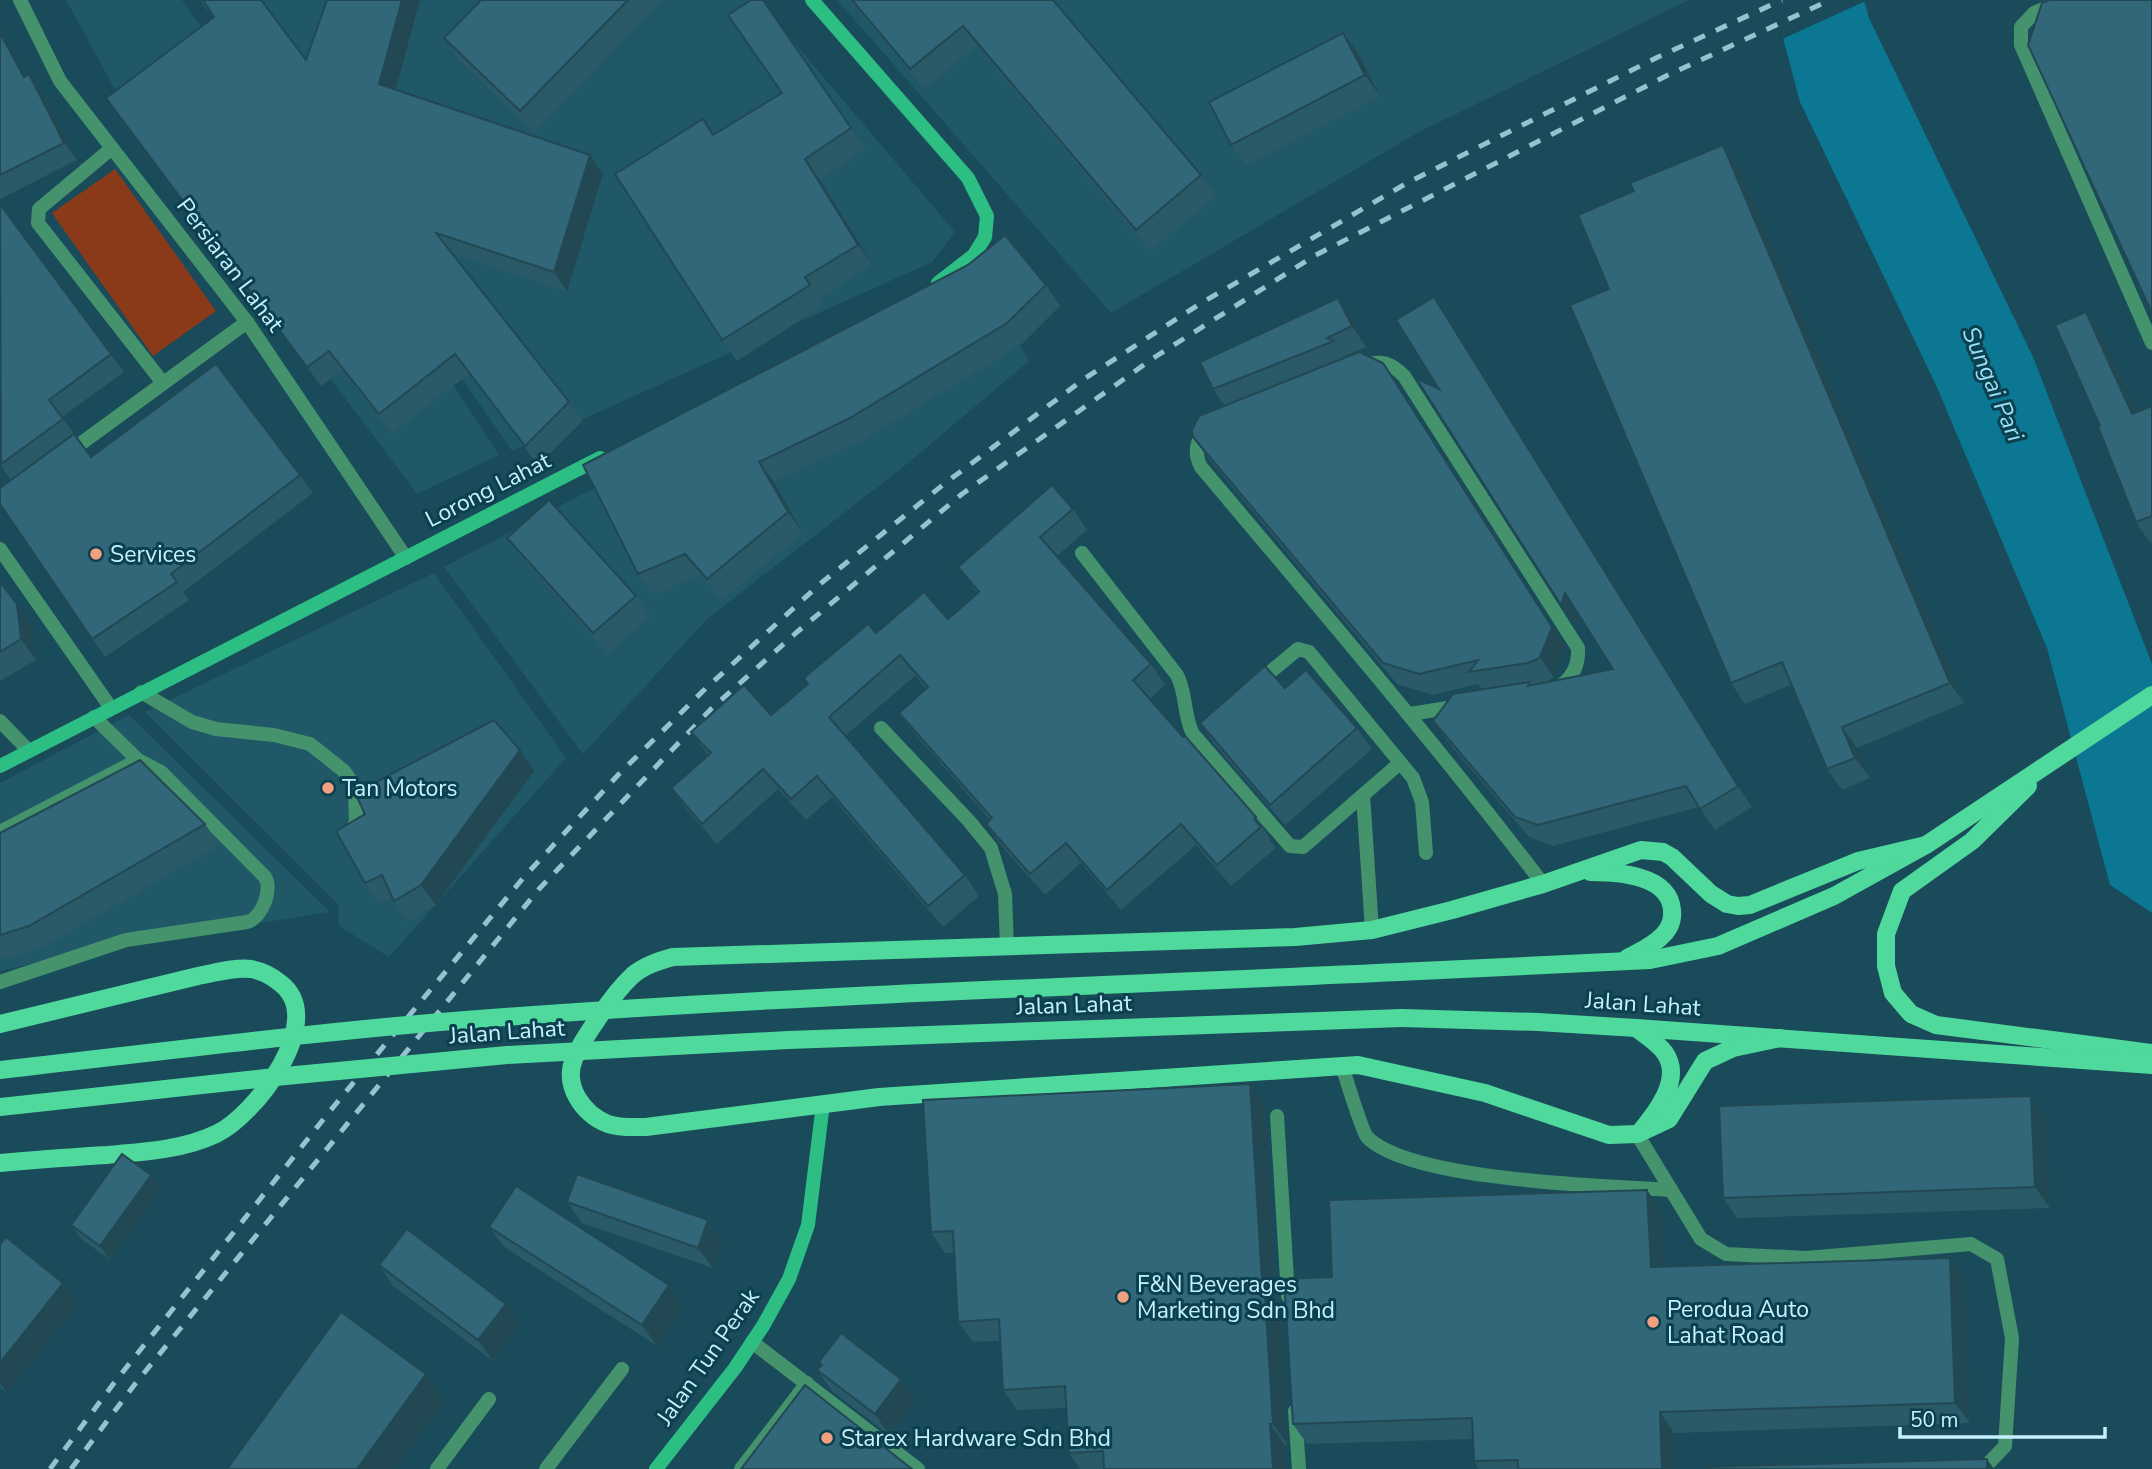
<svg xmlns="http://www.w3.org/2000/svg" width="2152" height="1469" font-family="'Nunito Sans',sans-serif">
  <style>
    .built { fill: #205868 }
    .green { fill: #8a3919 }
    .water { fill: #0b7792 }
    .pier { fill: #194b5a }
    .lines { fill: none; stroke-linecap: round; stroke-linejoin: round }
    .lane { stroke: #44936d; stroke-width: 14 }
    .secondary { stroke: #2cbe83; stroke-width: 14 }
    .primary { stroke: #50d99c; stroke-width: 18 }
    .rail { stroke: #95c2d1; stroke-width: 5; stroke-dasharray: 12 12; stroke-linecap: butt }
    .primary-bridge { stroke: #50d99c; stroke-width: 18 }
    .wall { fill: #2a5967 }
    .shaded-wall { fill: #224854 }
    .building { fill: #316778; stroke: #224854; stroke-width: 2 }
    .poi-dot { fill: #f3a081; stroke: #0b404f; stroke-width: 2.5 }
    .labels { text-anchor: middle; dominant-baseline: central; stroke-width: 6; stroke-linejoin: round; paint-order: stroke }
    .street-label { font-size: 23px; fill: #c6f0ff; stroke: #0b404f }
    .poi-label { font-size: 23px; fill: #c6f0ff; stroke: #0b404f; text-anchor: start }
    .water-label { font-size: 24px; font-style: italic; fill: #9bdff6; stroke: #0b404f }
  </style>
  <rect width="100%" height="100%" fill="#194b5a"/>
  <g class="built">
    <path d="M66,0H182L369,255L499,455L417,494L122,102Z"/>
    <path d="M200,0H758L955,232L932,262L512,451Z"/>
    <path d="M837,0H1689L1419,132L1111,313Z"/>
    <path d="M986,282L1029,361L902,468L707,619L583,754L444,567Z"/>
    <path d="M434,573L566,758L389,957L339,926L338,904L145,712Z"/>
    <path d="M129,715L330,912L91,950L0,971V783Z"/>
  </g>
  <path class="green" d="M115,169L216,311L153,356L52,213Z"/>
  <path class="water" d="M1773,0H1864L1869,18L2033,357L2152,664V913L2110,885L2047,648L1936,385L1800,102Z"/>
  <path class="pier" d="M1769,0H1868L1780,40Z"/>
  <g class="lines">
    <g class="lane">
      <path d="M20,0L60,81L247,322L406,558"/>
      <path d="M2064,0L2034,13L2021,27V45L2152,343"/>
      <path d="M112,148L39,209L38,223L163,383"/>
      <path d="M1363,366C1381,359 1391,363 1404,376L1578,648C1579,666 1572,680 1555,689"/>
      <path d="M1207,428L1204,430C1196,444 1194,453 1201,467C1317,605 1434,741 1543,884"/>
      <path d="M68,453L247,322"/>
      <path d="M0,549L111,708"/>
      <path d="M1082,553L1177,675C1187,694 1183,715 1193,734L1290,846L1303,847L1400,763"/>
      <path d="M1257,683L1298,649L1309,652L1413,778L1422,802L1426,853"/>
      <path d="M141,692L192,722L216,729L274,735L310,744L344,771L355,787L356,821L350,836"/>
      <path d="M1410,714L1460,706"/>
      <path d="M0,721L29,751"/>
      <path d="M881,728L969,821L991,848L1005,894L1007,947"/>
      <path d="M1363,795L1372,930"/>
      <path d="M0,832L138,760L94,717"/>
      <path d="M0,982L126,940L247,922C262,918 273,889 265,877L161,772L138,760"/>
      <path d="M1342,1066C1346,1078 1362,1131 1367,1137C1410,1181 1606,1186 1671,1190"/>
      <path d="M1277,1116L1288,1296"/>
      <path d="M1637,1134L1701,1239L1726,1254L1806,1258L1971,1244L1997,1259L2012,1338L2005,1446L1984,1468L1941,1469"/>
      <path d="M752,1342L918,1469"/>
      <path d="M1295,1411L1299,1469"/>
      <path d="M437,1469L489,1399"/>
      <path d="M546,1469L622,1369"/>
      <path d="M741,1469L807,1383"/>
    </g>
    <g class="secondary">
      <path d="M812,0L968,178L987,216L985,237L974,255L938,283"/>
      <path d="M0,766L600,458"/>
      <path d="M656,1469L735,1368L763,1326L789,1279L808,1225L823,1104"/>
    </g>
    <g class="primary">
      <path d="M2028,786L1972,841L1902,891L1886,934V966L1893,993L1911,1014L1936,1025L2152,1053"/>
      <path d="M1590,872C1617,872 1669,874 1672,910C1673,920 1670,928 1663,935C1653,946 1638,952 1626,959"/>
      <path d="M1399,972L1650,960L1718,946L1834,896L1926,845L2152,695"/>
      <path d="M1402,1018L1538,1022L1636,1028L2152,1065"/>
      <path d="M0,1024L198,976C215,973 234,967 251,969C262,971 272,976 280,983C329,1019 255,1116 216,1134C182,1150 144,1152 107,1155C71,1157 35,1160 0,1163"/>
      <path d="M1636,1028C1645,1035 1658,1043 1665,1053C1683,1079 1656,1113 1640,1132"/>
      <path d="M1780,1038L1733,1048L1705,1061L1669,1119L1637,1134L1609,1135L1485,1093L1358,1065L879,1097L646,1127C633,1127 619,1128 608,1124C583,1114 563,1086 574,1059C580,1044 590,1030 599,1017C609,1002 620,987 633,975C645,965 659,961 673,957L1295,937L1372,930L1452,910L1543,884L1641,850L1663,852L1672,857L1711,894L1727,904L1738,906L1750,905L1858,861L1926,845"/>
    </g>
    <g class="rail">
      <path d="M50,1469L114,1383L330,1111L524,877L619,774L703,691L820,584L944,484L1084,379L1198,305L1407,183L1658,57L1782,0"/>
      <path d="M71,1469L135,1384L539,889L711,709L797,632L962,494L1155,357L1314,256L1666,76L1830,0"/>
    </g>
    <g class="primary-bridge">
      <path d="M0,1070C168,1051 336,1029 505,1017C802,995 1101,986 1399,972"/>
      <path d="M0,1107L275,1077L507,1055L788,1040L1402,1018"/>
    </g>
  </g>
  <g class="wall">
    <path d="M420,0L396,90L590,155L603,174L567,291L452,253L569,402L583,421L538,465L469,374L392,433L342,370L321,386L106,98L214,17L306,60Z"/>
    <path d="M481,0H663L534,132L459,59L444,38Z"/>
    <path d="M763,0L866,149L820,180L873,265L819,298L824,305L737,361L722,340L703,119L714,134L782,93Z"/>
    <path d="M849,0H1053L1201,175L1216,196L1150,251L977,46L924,89Z"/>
    <path d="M0,28L26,76L29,74L42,92L77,160L0,199Z"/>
    <path d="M1358,53L1380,96L1246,165L1231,145Z"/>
    <path d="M1723,145L1738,166L1964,703L1857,748L1870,778L1842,790L1827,769L1791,685L1745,704L1731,683L1634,191Z"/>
    <path d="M0,208L124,372L62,417L91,457L300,475L313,493L183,592L189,600L105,657L0,504L11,480L0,465Z"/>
    <path d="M1046,285L1060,306L1022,344L863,440L774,482L803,533L722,600L700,575L653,595L638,574L583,465Z"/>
    <path d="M2086,312L2100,332L2136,412L2152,406V542L2150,543L2136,522L2100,426Z"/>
    <path d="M1353,318L1366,347L1345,356L1398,384L1566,647L1554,678L1545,682L1613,669L1579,615L1575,626L1439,389L1448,318L1752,807L1715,830L1699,807L1553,846L1529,837L1448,742L1433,721L1482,690L1478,684L1433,695L1397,684L1208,458L1193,437L1225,406L1213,389Z"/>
    <path d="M1073,509L1087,530L1057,556L1151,664L1165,685L1150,699L1256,817L1270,838L1269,839L1276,848L1231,886L1196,845L1121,910L1081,863L1045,895L1000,844L986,824L990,820L914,733L899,713L926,689L915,676L845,736L965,875L979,896L943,927L832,797L806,820L778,789L717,844L686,809L671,788L708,755L691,732L771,715L808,684L804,678L876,633L948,619L977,593L958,567Z"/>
    <path d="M507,538L636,596L650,616L608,654L522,558Z"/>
    <path d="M0,582L31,625L36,660L0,681Z"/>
    <path d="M1285,688L1357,728L1372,749L1285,825L1214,744L1200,723Z"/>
    <path d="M520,750L534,771L436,905L408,922L392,898L379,904L365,883Z"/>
    <path d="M205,824L220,845L44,947L0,960V833Z"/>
    <path d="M1250,1084L1265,1104L1276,1296L1279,1301L1288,1445H1285L1286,1469H1080L1069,1453L1066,1408L1017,1410L1003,1390L1000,1341L973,1342L958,1322L954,1253H945L931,1232Z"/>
    <path d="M2031,1096L2046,1117L2050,1208L1737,1218L1723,1198Z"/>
    <path d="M151,1175L161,1189L110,1260L81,1239L71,1225Z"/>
    <path d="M567,1202L708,1220L722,1241L713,1268L582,1223Z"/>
    <path d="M1662,1211L1664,1267L1950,1258L1965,1278L1970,1423L1674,1433L1676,1469H1479L1474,1461L1473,1439L1307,1444L1293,1424L1332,1277Z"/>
    <path d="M489,1227L669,1285L683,1306L657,1346L504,1247Z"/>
    <path d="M0,1244L78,1304L7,1393L0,1387Z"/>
    <path d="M379,1265L521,1324L493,1361L393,1286Z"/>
    <path d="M819,1362L901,1379L916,1400L889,1435L832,1391L817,1370L821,1366Z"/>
  </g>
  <g class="shaded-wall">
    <path d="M402,0H420L392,103L379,84Z"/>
    <path d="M0,28L36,94L24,77L0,33Z"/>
    <path d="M1343,33L1358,53L1380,96L1365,75Z"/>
    <path d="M29,74L42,92L77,160L64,143Z"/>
    <path d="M1723,145L1738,166L1964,703L1950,683Z"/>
    <path d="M590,155L603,174L567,291L554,272Z"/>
    <path d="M805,159L820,180L873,265L858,245Z"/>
    <path d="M1434,297L1448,318L1752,807L1738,786Z"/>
    <path d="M1338,298L1353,318L1366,347L1352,326Z"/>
    <path d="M2086,312L2100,332L2147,434L2132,414Z"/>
    <path d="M1383,363L1398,384L1566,647L1554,678L1540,657Z"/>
    <path d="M759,462L774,482L803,533L788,512Z"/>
    <path d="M1565,593L1580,614L1575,626L1561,605Z"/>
    <path d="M17,604L31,625L36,660L21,639Z"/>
    <path d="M1842,727L1857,748L1870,778L1855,758Z"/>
    <path d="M520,750L534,771L436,905L421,885Z"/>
    <path d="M1250,1084L1265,1104L1276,1296L1279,1301L1288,1445L1273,1424L1262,1280Z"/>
    <path d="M2031,1096L2046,1117L2050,1208L2035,1187Z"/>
    <path d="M151,1175L161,1189L110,1260L100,1246Z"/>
    <path d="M1647,1190L1662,1211L1665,1288L1651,1267Z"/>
    <path d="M708,1220L722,1241L713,1268L698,1248Z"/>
    <path d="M1950,1258L1965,1278L1970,1423L1955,1403Z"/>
    <path d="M63,1283L78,1304L7,1393L0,1383V1363Z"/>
    <path d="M669,1285L683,1306L657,1346L642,1325Z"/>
    <path d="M506,1304L521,1324L493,1361L478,1340Z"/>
    <path d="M426,1374L445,1401L396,1469H357Z"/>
    <path d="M901,1379L916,1400L889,1435L875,1414Z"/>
    <path d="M1660,1412L1674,1433L1676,1469H1662Z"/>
    <path d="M1270,1424L1285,1445L1286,1469H1273Z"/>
    <path d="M1987,1459L1994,1469H1987Z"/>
  </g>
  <g class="building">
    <path d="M203,0H261L306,60L327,0H402L379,84L590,155L554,272L436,233L569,402L525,446L455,354L379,414L329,351L307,367L106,98L214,17Z"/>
    <path d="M481,0H628L520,111L444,38Z"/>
    <path d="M751,0H763L851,128L805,159L858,245L805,277L810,285L722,340L615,174L703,119L713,135L782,93L728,15Z"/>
    <path d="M852,0H1053L1201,175L1136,230L963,26L910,69Z"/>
    <path d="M2049,0H2152V313L2028,45L2042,3Z"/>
    <path d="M0,33L24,77L29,74L64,143L0,175Z"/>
    <path d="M1343,33L1365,75L1231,145L1209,102Z"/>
    <path d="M1723,145L1950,683L1842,727L1855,758L1827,769L1782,662L1731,683L1570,305L1609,289L1578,215L1634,191L1630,183Z"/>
    <path d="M2,207L111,354L49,400L63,419L1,464L0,208Z"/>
    <path d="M1005,235L1046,285L1007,323L848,419L759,462L788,512L707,579L685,554L638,574L583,465L968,265Z"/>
    <path d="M1434,297L1738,786L1700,809L1686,786L1538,825L1515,817L1433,721L1453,694L1529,682L1528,686L1613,669L1565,593L1561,605L1416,378L1439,389L1396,320Z"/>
    <path d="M1338,298L1352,326L1327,338L1334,341L1213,389L1200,362Z"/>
    <path d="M2086,312L2132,414L2152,406V516L2136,522L2098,427L2100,426L2055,325Z"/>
    <path d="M1359,352L1383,363L1552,627L1540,657L1535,660L1528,663L1469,672L1478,660L1419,674L1383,663L1193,437L1192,430L1199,416Z"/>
    <path d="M216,364L300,475L171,574L177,582L92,639L0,504V488L74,434L91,457Z"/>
    <path d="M1052,485L1073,509L1040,537L1151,664L1133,680L1183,737L1185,736L1256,817L1254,819L1261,827L1217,865L1181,824L1107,890L1066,843L1030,874L986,824L992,818L899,713L928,687L900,655L829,717L965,875L928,906L817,776L791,799L763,769L702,824L671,788L711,753L691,732L744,685L771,715L808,684L804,678L868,624L876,633L924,592L948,619L979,592L958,567Z"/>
    <path d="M549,500L636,596L593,633L507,538Z"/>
    <path d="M0,582L17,604L21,639L0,652Z"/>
    <path d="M1265,666L1285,688L1306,670L1357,728L1270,805L1200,723Z"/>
    <path d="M494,720L520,750L421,885L394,901L382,875L365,883L336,831L365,814L355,793Z"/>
    <path d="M140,760L205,824L29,926L0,935V833Z"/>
    <path d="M1250,1084L1262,1280H1264L1273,1424H1270L1273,1469H1104L1103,1451L1069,1453L1065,1386L1003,1390L999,1319L958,1322L953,1231L931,1232L923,1100Z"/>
    <path d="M2031,1096L2035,1187L1723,1198L1719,1106Z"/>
    <path d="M122,1154L151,1175L100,1246L71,1225Z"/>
    <path d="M577,1174L708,1220L698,1248L567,1202Z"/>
    <path d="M516,1186L669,1285L642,1325L489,1227Z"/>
    <path d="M1647,1190L1651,1267L1950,1258L1955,1403L1660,1412L1662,1469H1518V1460L1474,1461L1472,1418L1293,1424L1284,1279L1332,1277L1329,1200Z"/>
    <path d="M407,1229L506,1304L478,1340L379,1265Z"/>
    <path d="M6,1237L63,1283L0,1363V1244Z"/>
    <path d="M341,1312L426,1374L357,1469H227Z"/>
    <path d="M841,1333L901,1379L875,1414L817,1370L822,1365L819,1362Z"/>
    <path d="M805,1385L912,1469H741Z"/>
    <path d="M1987,1459V1469H1705L1704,1467Z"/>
  </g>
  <g class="poi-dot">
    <circle cx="96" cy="554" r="7"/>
    <circle cx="328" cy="788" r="7"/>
    <circle cx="1123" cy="1297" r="7"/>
    <circle cx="1653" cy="1322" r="7"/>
    <circle cx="827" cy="1438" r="7"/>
  </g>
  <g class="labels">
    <g class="street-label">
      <text transform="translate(230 265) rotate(53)">Persiaran Lahat</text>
      <text transform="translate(488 490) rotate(-27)">Lorong Lahat</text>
      <text transform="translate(1643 1004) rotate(4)">Jalan Lahat</text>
      <text transform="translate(1074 1005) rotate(-2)">Jalan Lahat</text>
      <text transform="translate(507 1032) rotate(-4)">Jalan Lahat</text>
      <text transform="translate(708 1357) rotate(-55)">Jalan Tun Perak</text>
    </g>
    <g class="poi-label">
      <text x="110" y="554">Services</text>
      <text x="342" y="788">Tan Motors</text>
      <text x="1137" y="1284">F&amp;N Beverages<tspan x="1137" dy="26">Marketing Sdn Bhd</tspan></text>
      <text x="1667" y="1309">Perodua Auto<tspan x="1667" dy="26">Lahat Road</tspan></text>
      <text x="841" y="1438">Starex Hardware Sdn Bhd</text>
    </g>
    <g class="water-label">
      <text transform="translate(1993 384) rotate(67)">Sungai Pari</text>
    </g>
  </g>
  <path d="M1900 1427v10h205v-10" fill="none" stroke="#c6f0ff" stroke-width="3.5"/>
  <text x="1910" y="1427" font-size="21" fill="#c6f0ff" stroke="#0b404f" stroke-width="5" paint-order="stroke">50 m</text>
</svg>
